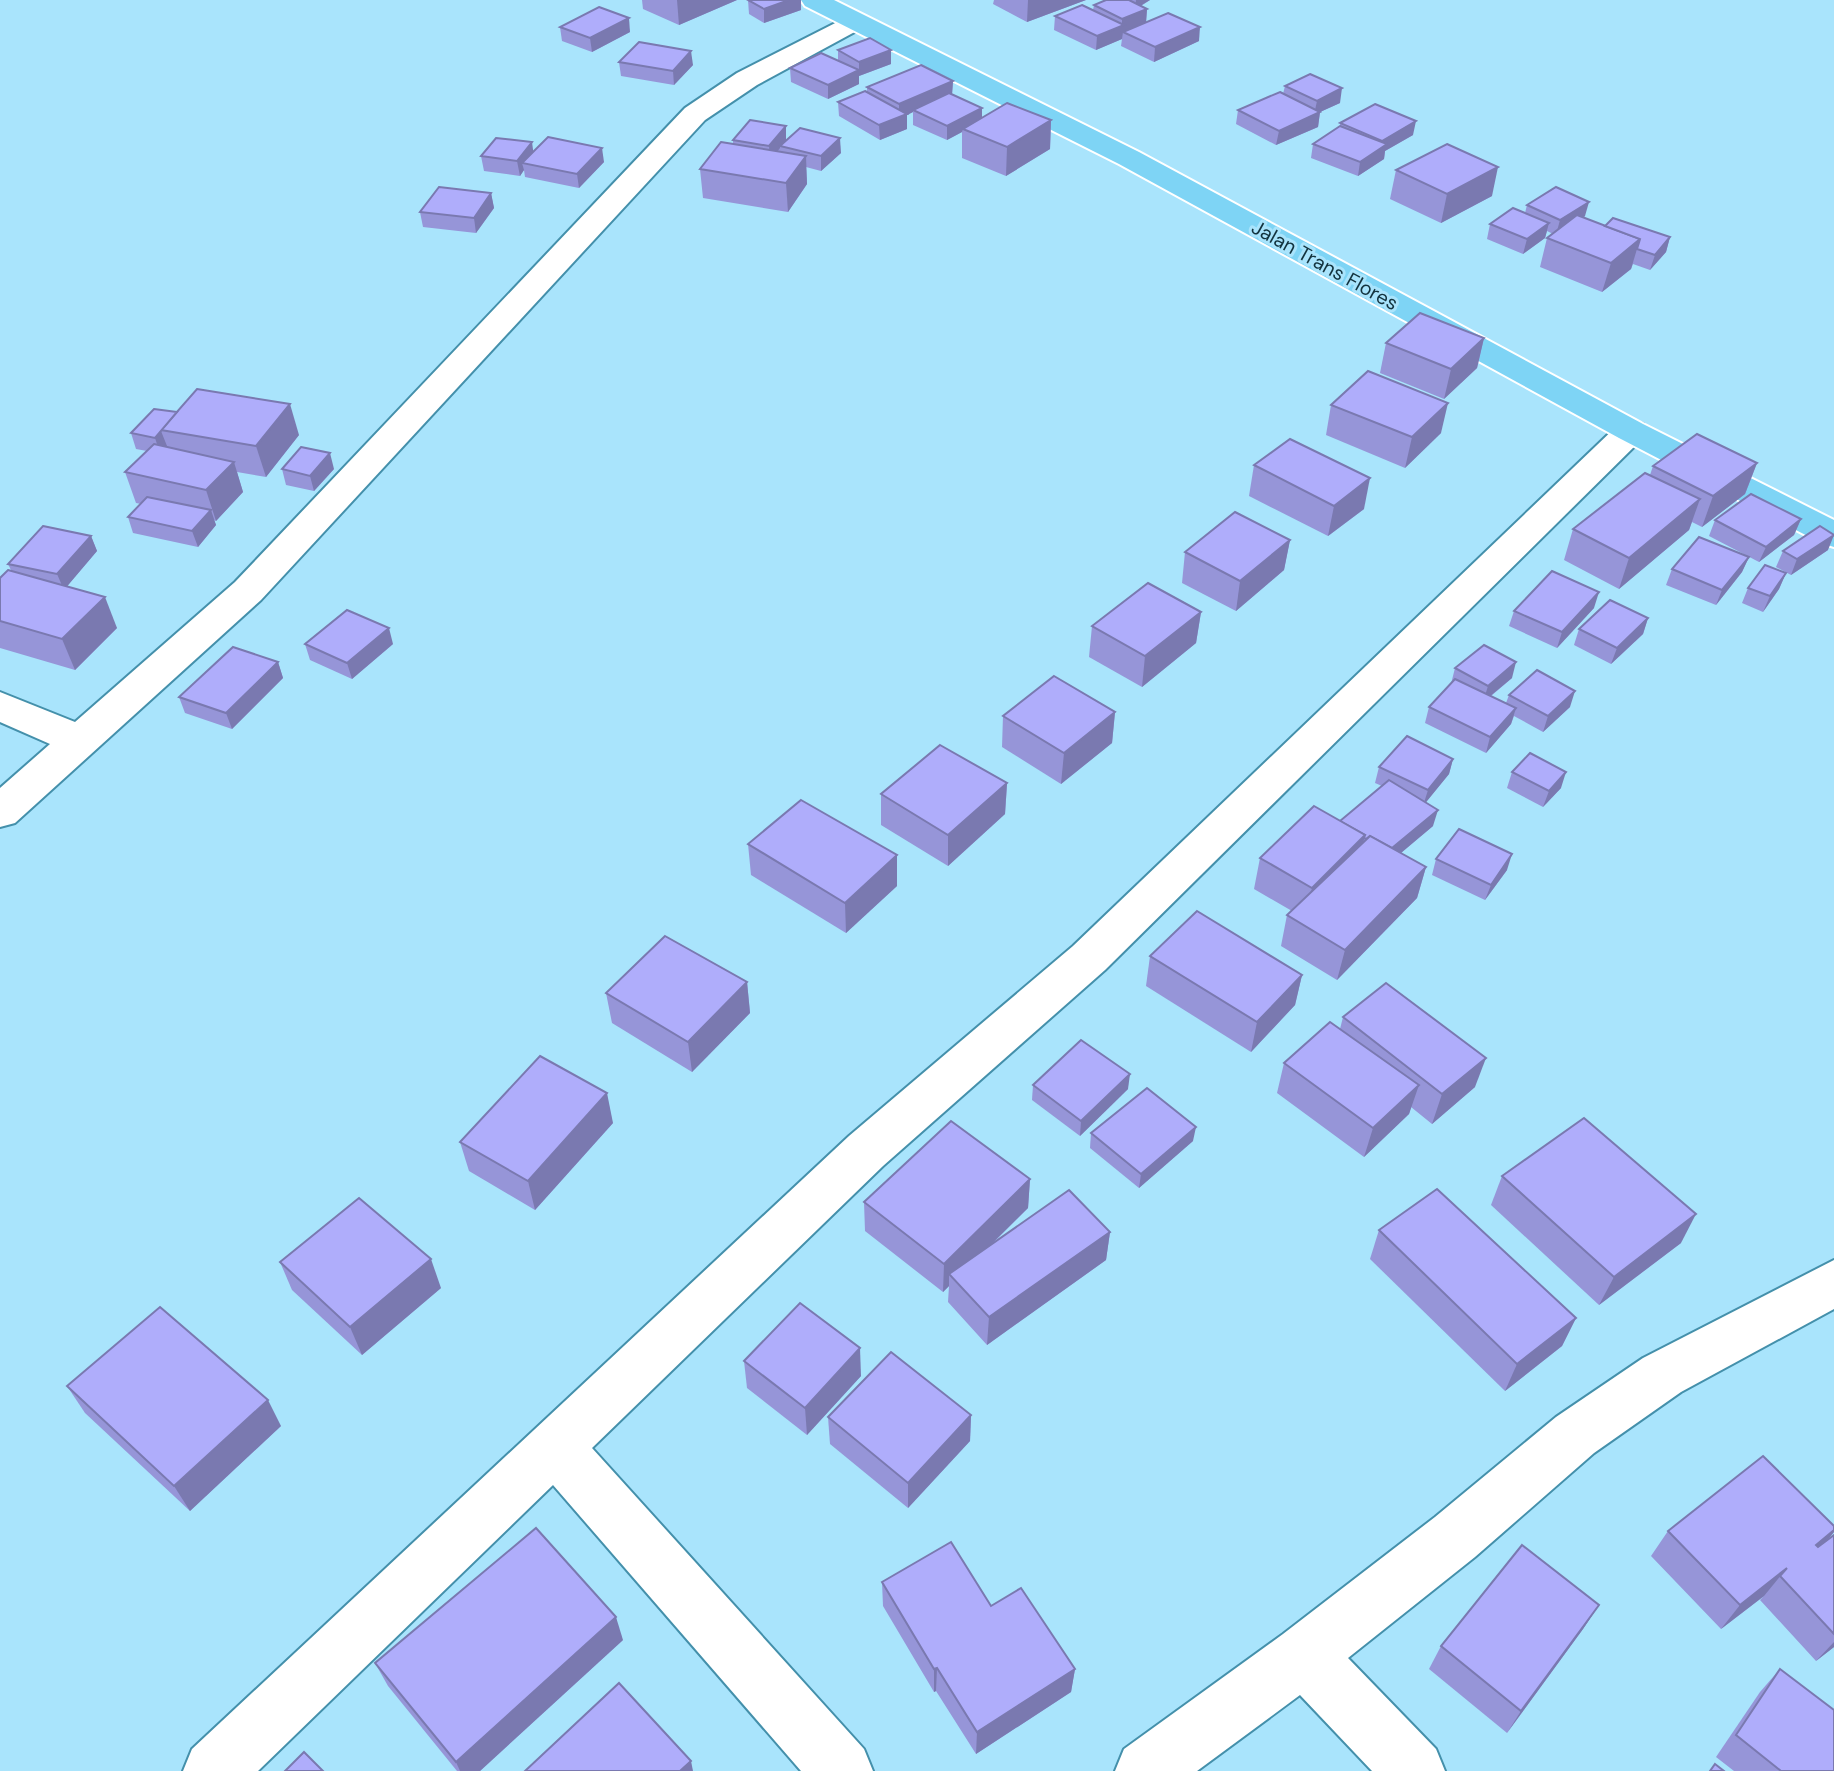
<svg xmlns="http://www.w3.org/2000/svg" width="1834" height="1771" font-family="'DM Sans',sans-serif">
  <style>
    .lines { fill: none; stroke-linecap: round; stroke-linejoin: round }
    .street-casing { stroke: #4490ab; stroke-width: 4 }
    .highway-casing { stroke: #fff; stroke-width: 4 }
    .street { fill: #fff; fill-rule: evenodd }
    .highway { fill: #7ed4f5; fill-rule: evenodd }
    .wall { fill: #9695d8 }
    .shaded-wall { fill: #7a79b0 }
    .building { fill: #afadfb; stroke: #7a79b0; stroke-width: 2 }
    .labels { text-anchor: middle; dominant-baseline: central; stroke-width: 6; stroke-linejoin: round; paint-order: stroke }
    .far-street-label { font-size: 20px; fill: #13333e; stroke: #a9e4fc }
  </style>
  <rect width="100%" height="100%" fill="#a9e4fc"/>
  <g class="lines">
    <defs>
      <g id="street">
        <path d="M853,14L862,16L866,22L862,28L757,85L705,120L261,600L15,823L0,827V788L50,744L0,722V692L75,722L235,582L685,108L737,73Z"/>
        <path d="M1631,421L1643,424L1648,431L1643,438L1105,970L883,1166L592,1448L864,1749L873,1771H801L553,1485L258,1771H183L192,1749L849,1136L1073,946L1619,424Z"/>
        <path d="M1834,1260V1309L1681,1392L1594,1453L1475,1557L1348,1658L1436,1749L1445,1771H1372L1300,1695L1197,1771H1115L1124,1749L1283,1634L1435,1517L1556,1417L1643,1358Z"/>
      </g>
      <path id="highway" d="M801,0H834L1139,152L1643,424L1834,520V547L1821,543L1619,438L1119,164L805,6Z"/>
    </defs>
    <use href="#street" class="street-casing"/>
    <use href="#highway" class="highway-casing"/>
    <use href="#street" class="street"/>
    <use href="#highway" class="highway"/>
  </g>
  <g class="wall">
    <path d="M642,0H737L679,25L643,9Z"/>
    <path d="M748,0H801V10L764,23L749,14Z"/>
    <path d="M994,0H1086L1027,22L993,4Z"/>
    <path d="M1106,0H1150L1141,6L1147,9L1146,22L1199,41L1154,62L1121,46L1122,39L1096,50L1054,30L1055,16L1093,10L1094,5Z"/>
    <path d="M560,27L630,32L592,52L562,41Z"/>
    <path d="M838,50L891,64L859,76V84L828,99L791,82L790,68L838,61Z"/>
    <path d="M619,62L693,65L674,85L621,76Z"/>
    <path d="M953,81L952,94L982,118L1051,120L1050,149L1006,176L962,158V132L947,140L913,125V112L907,115V129L880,140L839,116L838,102L867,92V87Z"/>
    <path d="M1285,86L1340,103L1320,112L1318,127L1276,145L1236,124L1238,110L1283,94Z"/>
    <path d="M1340,123L1413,135L1385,151L1384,159L1358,176L1311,158L1313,144L1340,127Z"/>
    <path d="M786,126V140L841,153L821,171L806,167L807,184L788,212L703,198L700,169L733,144V140Z"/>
    <path d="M533,152L604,162L579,188L525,177L524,170L520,176L484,171L481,156Z"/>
    <path d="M1396,170L1492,196L1441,223L1390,199Z"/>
    <path d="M491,193L494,208L476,233L423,227L420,212Z"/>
    <path d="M1527,205L1585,216L1583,218L1605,226L1670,237L1666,252L1650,270L1633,264L1631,269L1602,292L1540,267L1547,238L1553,234L1547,231L1545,238L1523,254L1487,239L1490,224L1525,213Z"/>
    <path d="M1484,338L1477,368L1444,399L1380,373L1386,343Z"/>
    <path d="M1331,405L1441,433L1405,468L1326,435Z"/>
    <path d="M154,409L299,435L266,477L237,472L243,492L216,521L214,520L216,525L198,547L133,533L128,517L141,504L136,503L125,472L147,451L136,449L131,433Z"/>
    <path d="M1757,463L1745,494L1702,527L1692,522L1689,530L1619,589L1564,560L1573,529L1650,475L1653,466Z"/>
    <path d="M1254,465L1364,509L1328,536L1249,496Z"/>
    <path d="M282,469H334L314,491L286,485Z"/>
    <path d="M1801,519L1794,535L1759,562L1709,536L1715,520Z"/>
    <path d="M91,536L97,551L67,586L117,628L75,670L0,648V578L11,570L8,564Z"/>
    <path d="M1290,540L1284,570L1236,611L1182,583L1185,552Z"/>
    <path d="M1828,550L1791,575L1776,567L1783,551Z"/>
    <path d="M1749,557L1742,572L1716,605L1666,585L1672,569Z"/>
    <path d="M1786,573L1779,589L1763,612L1742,603L1748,588Z"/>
    <path d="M1594,608L1557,648L1509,626L1514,611Z"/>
    <path d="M1201,612L1196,643L1142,687L1089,657L1092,626Z"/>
    <path d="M1648,618L1643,634L1611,664L1574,645L1579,629Z"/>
    <path d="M305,644H393L352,679L310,660Z"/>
    <path d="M278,662L283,678L232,729L185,713L179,697Z"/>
    <path d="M1455,668L1512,678L1491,696L1506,703L1509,695L1570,707L1543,732L1514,716L1511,724L1486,753L1425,723L1429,707L1451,684Z"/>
    <path d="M1115,712L1112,743L1061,784L1002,747L1003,716Z"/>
    <path d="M1453,759L1449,774L1425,803L1433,826L1401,853L1426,867L1417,898L1337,980L1281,946L1287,915L1292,911L1254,889L1260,858L1340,821L1382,786L1375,783L1379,767Z"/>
    <path d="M1512,772L1561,788L1543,807L1507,788Z"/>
    <path d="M1007,783L1005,814L948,866L881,825V794Z"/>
    <path d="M748,844L897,886L846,933L751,875Z"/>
    <path d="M1436,859L1507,870L1485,900L1432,875Z"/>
    <path d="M1150,956L1302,975L1295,1005L1251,1052L1146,986Z"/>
    <path d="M747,982L750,1013L692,1072L612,1023L606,993Z"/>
    <path d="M1343,1017L1475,1087L1432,1124L1411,1107L1409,1114L1364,1157L1277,1093L1284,1063L1340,1029Z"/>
    <path d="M1033,1085L1128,1089L1080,1136L1032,1100Z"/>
    <path d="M613,1123L535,1210L469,1171L460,1142Z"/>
    <path d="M1091,1133L1193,1141L1139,1188L1090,1148Z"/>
    <path d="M1502,1176L1681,1243L1599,1305L1491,1205Z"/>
    <path d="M1030,1179L1028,1208L990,1246L1110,1232L1106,1260L987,1345L948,1302L949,1286L943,1292L865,1231L864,1202Z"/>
    <path d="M1379,1230L1576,1318L1562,1346L1505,1391L1370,1259Z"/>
    <path d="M280,1262L441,1288L362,1355L292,1290Z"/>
    <path d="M744,1361L861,1376L807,1435L747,1388Z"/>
    <path d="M67,1386L281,1426L190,1511L85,1413Z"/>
    <path d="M971,1415L970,1441L908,1508L830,1444L828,1417Z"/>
    <path d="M1834,1526V1532L1826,1541L1834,1535V1647L1816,1661L1760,1600L1764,1596L1721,1629L1651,1556L1668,1531Z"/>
    <path d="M882,1582L991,1606L1075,1669L1071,1692L976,1754L936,1691L934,1692L883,1606Z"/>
    <path d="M1599,1605L1583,1629L1507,1733L1429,1669L1441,1646Z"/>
    <path d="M623,1640L480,1771H457L388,1686L375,1663Z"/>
    <path d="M1780,1669L1834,1771H1734L1716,1757L1760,1692Z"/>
  </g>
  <g class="shaded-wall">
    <path d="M677,0H737L679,25Z"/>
    <path d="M789,0H801V10L764,23V9Z"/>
    <path d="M1028,0H1086L1027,22Z"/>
    <path d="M1136,0H1150L1135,9Z"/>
    <path d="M1147,9L1146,23L1123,32L1122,39L1096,50L1097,36L1122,26V19Z"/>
    <path d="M629,18L630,32L592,52L590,38Z"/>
    <path d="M1200,27L1199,41L1154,62L1155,47Z"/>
    <path d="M891,50V64L859,76V62Z"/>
    <path d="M691,51L693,65L674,85L673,71Z"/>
    <path d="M859,70V84L828,99V85Z"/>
    <path d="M953,81L952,95L913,110V112L907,115V129L880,140L879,125L899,117V104Z"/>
    <path d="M1342,88L1340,103L1320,112L1318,127L1276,145L1279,131L1314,115L1317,101Z"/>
    <path d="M982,108V122L963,129L962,132L947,140V126Z"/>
    <path d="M1051,120L1050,149L1006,176L1007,147Z"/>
    <path d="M1416,121L1413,135L1385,151L1384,159L1358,176L1360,162L1380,149L1382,141Z"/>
    <path d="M786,126V141L780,146V148L770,161L769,146Z"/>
    <path d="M840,138L841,153L821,171V156Z"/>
    <path d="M532,142L534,157L522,163L524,170L520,176L517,161Z"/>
    <path d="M602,148L604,162L579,188L577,174Z"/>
    <path d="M806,156L807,184L788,212L786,183Z"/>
    <path d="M1498,167L1492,196L1441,223L1447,194Z"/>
    <path d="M491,193L494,208L476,233L474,218Z"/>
    <path d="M1589,202L1585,216L1556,235L1560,220Z"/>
    <path d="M1549,223L1545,238L1523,254L1527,239Z"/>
    <path d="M1670,237L1666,252L1650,270L1655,255Z"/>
    <path d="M1640,239L1631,269L1602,292L1611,263Z"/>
    <path d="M1484,338L1477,368L1444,399L1451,369Z"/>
    <path d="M1448,403L1441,433L1405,468L1412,437Z"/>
    <path d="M290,404L299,435L266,477L256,446Z"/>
    <path d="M161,431L167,446L160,453L155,438Z"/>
    <path d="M330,453L334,469L314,491L310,476Z"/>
    <path d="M234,462L243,492L216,521L206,490Z"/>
    <path d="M1757,463L1745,494L1702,527L1713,496Z"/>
    <path d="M1370,478L1364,509L1328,536L1334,506Z"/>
    <path d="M1700,499L1689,530L1619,589L1629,558Z"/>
    <path d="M211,510L216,525L198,547L192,531Z"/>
    <path d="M1801,519L1794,535L1759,562L1766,547Z"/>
    <path d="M1834,535L1828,550L1791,575L1797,559Z"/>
    <path d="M91,536L97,551L64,590L57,574Z"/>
    <path d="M1290,540L1284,570L1236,611L1240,581Z"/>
    <path d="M1749,557L1742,572L1716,605L1722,590Z"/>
    <path d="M1786,573L1779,589L1763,612L1770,596Z"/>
    <path d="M1599,592L1594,608L1557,648L1562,632Z"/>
    <path d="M105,597L117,628L75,670L62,639Z"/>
    <path d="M1201,612L1196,643L1142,687L1145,656Z"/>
    <path d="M1648,618L1643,634L1611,664L1617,648Z"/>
    <path d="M389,628L393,644L352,679L347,663Z"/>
    <path d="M278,662L283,678L232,729L226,713Z"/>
    <path d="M1516,662L1512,678L1483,702L1488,686Z"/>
    <path d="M1575,691L1570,707L1543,732L1548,716Z"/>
    <path d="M1516,708L1511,724L1486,753L1490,737Z"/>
    <path d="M1115,712L1112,743L1061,784L1064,753Z"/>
    <path d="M1453,759L1449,774L1423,806L1428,790Z"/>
    <path d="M1566,772L1561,788L1543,807L1549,791Z"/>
    <path d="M1007,783L1005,814L948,866V835Z"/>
    <path d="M1438,810L1433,826L1383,868L1387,852Z"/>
    <path d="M1365,835L1358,866L1305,919L1312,888Z"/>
    <path d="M1512,854L1507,870L1485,900L1491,885Z"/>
    <path d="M897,855V886L846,933L845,903Z"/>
    <path d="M1426,867L1417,898L1337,980L1345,950Z"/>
    <path d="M1302,975L1295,1005L1251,1052L1257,1022Z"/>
    <path d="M747,982L750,1013L692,1072L688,1042Z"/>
    <path d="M1486,1058L1475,1087L1432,1124L1442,1094Z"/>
    <path d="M1130,1074L1128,1089L1080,1136L1081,1121Z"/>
    <path d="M1419,1085L1409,1114L1364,1157L1373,1128Z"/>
    <path d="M607,1093L613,1123L535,1210L528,1181Z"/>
    <path d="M1196,1127L1193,1141L1139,1188L1141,1174Z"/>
    <path d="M1030,1179L1028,1208L955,1280L949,1274V1286L943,1292L944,1264Z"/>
    <path d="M1696,1214L1681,1243L1599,1305L1614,1277Z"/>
    <path d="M1110,1232L1106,1260L987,1345L989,1317Z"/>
    <path d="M431,1259L441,1288L362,1355L350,1327Z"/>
    <path d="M1576,1318L1562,1346L1505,1391L1517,1364Z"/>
    <path d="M860,1348L861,1376L807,1435L805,1408Z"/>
    <path d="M268,1400L281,1426L190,1511L174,1486Z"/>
    <path d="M971,1415L970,1441L908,1508V1483Z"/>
    <path d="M1834,1530V1532L1816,1554V1545Z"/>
    <path d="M1787,1568L1764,1596L1721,1629L1740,1605Z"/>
    <path d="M1599,1605L1583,1629L1507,1733L1521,1711Z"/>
    <path d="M616,1617L623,1640L480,1771H460L456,1762Z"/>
    <path d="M1834,1642V1647L1816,1661Z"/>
    <path d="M937,1668L936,1691L934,1692V1669Z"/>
    <path d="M1075,1669L1071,1692L976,1754L977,1732Z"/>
    <path d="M691,1761L693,1771H680Z"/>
  </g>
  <g class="building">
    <path d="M748,0H789L764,9Z"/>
    <path d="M1106,0H1129L1147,9L1122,19L1094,5Z"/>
    <path d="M1082,5L1124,25L1097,36L1055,16Z"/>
    <path d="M599,7L629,18L590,38L560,27Z"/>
    <path d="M1168,13L1200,27L1155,47L1123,32Z"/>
    <path d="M870,38L891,50L859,62L838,50Z"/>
    <path d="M639,42L691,51L673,71L619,62Z"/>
    <path d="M821,53L859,70L828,85L790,68Z"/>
    <path d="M921,65L953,81L899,104L867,87Z"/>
    <path d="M1310,74L1342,88L1317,101L1285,86Z"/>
    <path d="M865,91L907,114L879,125L838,102Z"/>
    <path d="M1280,92L1320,112L1279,131L1238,110Z"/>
    <path d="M949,93L982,108L947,126L913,110Z"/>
    <path d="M1007,103L1051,120L1007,147L963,129Z"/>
    <path d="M1375,104L1416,121L1382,141L1340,123Z"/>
    <path d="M750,120L786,126L769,146L733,140Z"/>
    <path d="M1340,126L1387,144L1360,162L1313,144Z"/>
    <path d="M800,128L840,138L821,156L780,146Z"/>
    <path d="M548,137L602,148L577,174L522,163Z"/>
    <path d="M496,138L532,142L517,161L481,156Z"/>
    <path d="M721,142L806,156L786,183L700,169Z"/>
    <path d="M1447,144L1498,167L1447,194L1396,170Z"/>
    <path d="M439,187L491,193L474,218L420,212Z"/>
    <path d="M1556,187L1589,202L1560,220L1527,205Z"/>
    <path d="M1513,208L1549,223L1527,239L1490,224Z"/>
    <path d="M1577,215L1640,239L1611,263L1547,238Z"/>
    <path d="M1613,218L1670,237L1655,255L1637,249L1640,239L1605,226Z"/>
    <path d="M1420,313L1484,338L1451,369L1386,343Z"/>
    <path d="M1368,371L1448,403L1412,437L1331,405Z"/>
    <path d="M197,389L290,404L256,446L161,430Z"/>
    <path d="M154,409L177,412L155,438L131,433Z"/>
    <path d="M1697,434L1757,463L1713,496L1653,466Z"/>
    <path d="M1290,439L1370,478L1334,506L1254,465Z"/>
    <path d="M154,444L234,462L206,490L125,472Z"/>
    <path d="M301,447L330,453L310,476L282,469Z"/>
    <path d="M1645,473L1700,499L1629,558L1573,529Z"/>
    <path d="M1751,494L1801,519L1766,547L1715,520Z"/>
    <path d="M147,497L211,510L192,531L128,517Z"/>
    <path d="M1235,512L1290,540L1240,581L1185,552Z"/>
    <path d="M43,526L91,536L57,574L8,564Z"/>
    <path d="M1820,526L1834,535L1797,559L1783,551Z"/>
    <path d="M1699,537L1749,557L1722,590L1672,569Z"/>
    <path d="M1765,565L1786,573L1770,596L1748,588Z"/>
    <path d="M8,570L105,597L62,639L0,621V578Z"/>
    <path d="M1552,571L1599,592L1562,632L1514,611Z"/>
    <path d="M1148,583L1201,612L1145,656L1092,626Z"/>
    <path d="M1610,600L1648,618L1617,648L1579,629Z"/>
    <path d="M347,610L389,628L347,663L305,644Z"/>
    <path d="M1484,645L1516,662L1488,686L1455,668Z"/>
    <path d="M233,647L278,662L226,713L179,697Z"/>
    <path d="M1537,670L1575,691L1548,716L1509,695Z"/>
    <path d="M1054,676L1115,712L1064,753L1003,716Z"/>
    <path d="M1455,679L1516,708L1490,737L1429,707Z"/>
    <path d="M1407,736L1453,759L1428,790L1379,767Z"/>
    <path d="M940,745L1007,783L948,835L881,794Z"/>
    <path d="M1530,753L1566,772L1549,791L1512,772Z"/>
    <path d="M1389,780L1438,810L1392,848L1370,836L1366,839L1364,838L1365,835L1340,821Z"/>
    <path d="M801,800L897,855L845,903L748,844Z"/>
    <path d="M1314,806L1365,835L1312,888L1260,858Z"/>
    <path d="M1459,829L1512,854L1491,885L1436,859Z"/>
    <path d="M1370,836L1426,867L1345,950L1287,915Z"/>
    <path d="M1197,911L1302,975L1257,1022L1150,956Z"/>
    <path d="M665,936L747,982L688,1042L606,993Z"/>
    <path d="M1386,983L1486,1058L1442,1094L1343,1017Z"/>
    <path d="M1330,1022L1419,1085L1373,1128L1284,1063Z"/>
    <path d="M1081,1040L1130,1074L1081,1121L1033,1085Z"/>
    <path d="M540,1056L607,1093L528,1181L460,1142Z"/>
    <path d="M1147,1088L1196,1127L1141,1174L1091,1133Z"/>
    <path d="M1584,1118L1696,1214L1614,1277L1502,1176Z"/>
    <path d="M951,1121L1030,1179L944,1264L864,1202Z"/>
    <path d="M1437,1189L1576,1318L1517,1364L1379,1230Z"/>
    <path d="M1069,1190L1110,1232L989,1317L949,1274Z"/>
    <path d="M359,1198L431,1259L350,1327L280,1262Z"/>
    <path d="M800,1303L860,1348L805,1408L744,1361Z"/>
    <path d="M160,1307L268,1400L174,1486L67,1386Z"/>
    <path d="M891,1352L971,1415L908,1483L828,1417Z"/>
    <path d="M1763,1456L1834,1526V1530L1816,1545L1818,1547L1834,1535V1634L1780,1576L1787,1568L1740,1605L1668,1531Z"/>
    <path d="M536,1528L616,1617L456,1762L375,1663Z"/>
    <path d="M951,1542L991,1606L1021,1588L1075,1669L977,1732L937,1668L934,1669L882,1582Z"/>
    <path d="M1522,1545L1599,1605L1521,1711L1441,1646Z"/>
    <path d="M1780,1669L1834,1710V1771H1781L1736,1735Z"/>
    <path d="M619,1683L691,1761L680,1771H525Z"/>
    <path d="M304,1752L323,1771H285Z"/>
    <path d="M1715,1764L1724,1771H1710Z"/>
  </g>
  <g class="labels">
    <g class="far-street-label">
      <text transform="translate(1325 265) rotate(29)">Jalan Trans Flores</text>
    </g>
  </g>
</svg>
